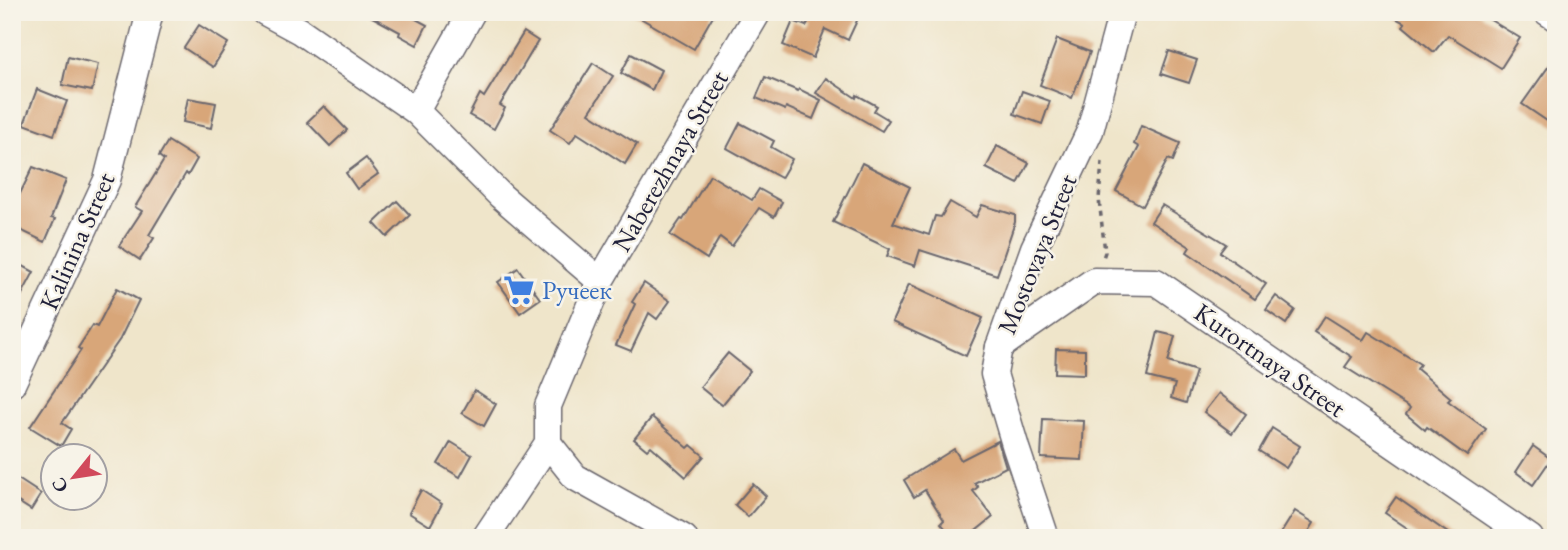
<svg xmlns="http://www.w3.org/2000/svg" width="1568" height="550" font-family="'EB Garamond',serif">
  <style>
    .building { fill: #d8a679 }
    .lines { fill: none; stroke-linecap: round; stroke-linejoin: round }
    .minor-casing { stroke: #6a666d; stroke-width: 29 }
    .path { stroke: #6a666d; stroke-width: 3.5; stroke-dasharray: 5 5; stroke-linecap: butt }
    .minor { stroke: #fff; stroke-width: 26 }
    .labels { text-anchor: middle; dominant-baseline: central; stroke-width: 5; stroke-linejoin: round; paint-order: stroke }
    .street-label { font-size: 26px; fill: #22223b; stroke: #f7f3e8 }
    .shop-label { font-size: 26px; fill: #366cbe; stroke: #f7f3e8; text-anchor: start }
  </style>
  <rect width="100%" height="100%" fill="#f7f3e8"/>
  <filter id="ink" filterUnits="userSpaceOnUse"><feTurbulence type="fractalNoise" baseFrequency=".0143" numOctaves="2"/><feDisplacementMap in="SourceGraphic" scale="14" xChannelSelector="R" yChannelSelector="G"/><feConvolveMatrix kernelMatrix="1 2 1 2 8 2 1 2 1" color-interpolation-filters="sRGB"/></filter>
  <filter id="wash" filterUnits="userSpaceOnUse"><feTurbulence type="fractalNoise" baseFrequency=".00686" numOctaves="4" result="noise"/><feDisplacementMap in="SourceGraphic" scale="28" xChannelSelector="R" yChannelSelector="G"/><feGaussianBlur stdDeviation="1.57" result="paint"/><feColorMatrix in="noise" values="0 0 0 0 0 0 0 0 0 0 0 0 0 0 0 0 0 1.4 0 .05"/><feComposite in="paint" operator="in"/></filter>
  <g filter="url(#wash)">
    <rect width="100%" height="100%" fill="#efe5ca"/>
    <g id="blocks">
      <g class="building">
        <path d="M363,12H403L427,25L417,45L399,35L400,32Z"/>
        <path d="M630,12H715L694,49Z"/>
        <path d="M792,12H861L848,40L825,29L813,58L783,45L793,21L806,26L809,21Z"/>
        <path d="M1384,12H1477L1520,38L1501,68L1448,35L1434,52L1403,26L1405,23Z"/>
        <path d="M199,25L228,43L213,67L184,48Z"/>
        <path d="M524,32L538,41L500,105L505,108L494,129L469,115L480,94L484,97Z"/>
        <path d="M1057,39L1090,52L1072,98L1040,85Z"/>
        <path d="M1169,51L1197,60L1189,83L1161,74Z"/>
        <path d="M631,54L661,70L652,90L621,73Z"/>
        <path d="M1556,56V127L1522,104Z"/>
        <path d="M68,57L98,64L92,91L62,85Z"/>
        <path d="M593,63L613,76L589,113L637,144L625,164L577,133L570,143L550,130Z"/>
        <path d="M765,77L798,91L799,89L821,100L813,119L786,107L785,110L756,98Z"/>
        <path d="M826,78L856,98L857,95L877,106L874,111L889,120L882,131L816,93Z"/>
        <path d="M37,89L67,101L54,135L24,124Z"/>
        <path d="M1022,91L1050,101L1042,124L1014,114Z"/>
        <path d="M188,98L216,103L211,128L183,122Z"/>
        <path d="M324,106L347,130L330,146L307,122Z"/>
        <path d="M740,123L774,141L771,147L792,159L781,178L727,148Z"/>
        <path d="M1141,126L1180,143L1173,161L1168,159L1143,206L1116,191L1139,147L1134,144Z"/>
        <path d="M168,141L197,159L188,175L186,173L149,235L154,238L140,260L119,246L142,211L135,207L164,160L159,156Z"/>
        <path d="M997,146L1029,163L1018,184L986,168Z"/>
        <path d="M366,158L378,174L357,189L346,173Z"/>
        <path d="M862,163L910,187L893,223L929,235L935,216L941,217L950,202L976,217L982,205L1015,215V222L997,275L920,250L915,266L887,256L890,249L833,222Z"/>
        <path d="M33,167L66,180L51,218L55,219L45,242L12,226V210Z"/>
        <path d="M710,175L752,200L759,189L782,202L774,217L759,208L732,246L720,237L707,259L670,235L681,219L683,220Z"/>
        <path d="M397,201L410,215L387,237L374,223Z"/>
        <path d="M1162,205L1226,244L1220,252L1266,284L1255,299L1187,252L1190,247L1151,222Z"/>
        <path d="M12,260L34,272L12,313Z"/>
        <path d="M518,268L540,299L520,313L498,282Z"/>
        <path d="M644,283L670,301L657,319L649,313L631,351L616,345L635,304L632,302Z"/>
        <path d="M909,284L983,318L966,356L892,322Z"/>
        <path d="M117,288L139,300L120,339L62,423L71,429L61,446L30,427L81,350L78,348L93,325L97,327Z"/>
        <path d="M1276,296L1295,310L1286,324L1266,310Z"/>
        <path d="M1325,316L1363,340L1368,332L1420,364L1417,369L1451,398L1448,401L1486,429L1467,456L1427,427L1425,430L1406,414L1410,408L1345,367L1352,357L1314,332Z"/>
        <path d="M1158,332L1175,336L1168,362L1196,371L1186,403L1171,398L1175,384L1147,377Z"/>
        <path d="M1056,349L1085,350V374L1055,373Z"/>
        <path d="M728,353L750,371L722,405L700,387Z"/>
        <path d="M475,390L496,404L484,426L462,413Z"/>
        <path d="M1219,393L1246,414L1232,433L1204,412Z"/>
        <path d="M652,417L688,448L691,445L704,456L686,477L651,446L647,450L634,439Z"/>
        <path d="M1043,419L1084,421L1082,460L1041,458Z"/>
        <path d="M1272,428L1300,446L1286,468L1259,451Z"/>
        <path d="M998,441L1006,467L974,483L978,487L973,491L993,517L967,538H953L941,523L944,520L925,490L914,497L904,480L954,449L961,460Z"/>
        <path d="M451,442L472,455L460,477L438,464Z"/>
        <path d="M1533,446L1551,459L1533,485L1516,472Z"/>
        <path d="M12,475L41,494L31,510L12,498Z"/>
        <path d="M753,484L766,496L748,517L735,505Z"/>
        <path d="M421,490L442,504L430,526L409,513Z"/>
        <path d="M1396,497L1455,538H1422L1385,513Z"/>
        <path d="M1295,511L1314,523L1305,538H1278Z"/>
      </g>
    </g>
  </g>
  <g filter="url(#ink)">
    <use href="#blocks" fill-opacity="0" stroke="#6a666d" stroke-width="2"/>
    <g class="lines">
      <defs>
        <g id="minor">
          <path d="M265,12L300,31L416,111L501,196L600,281"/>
          <path d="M1547,12L1556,18"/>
          <path d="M416,111L472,12"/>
          <path d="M999,347L1094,281L1156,282L1530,538"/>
          <path d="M12,384L107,180L150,12"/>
          <path d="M548,443L575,477L684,538"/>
          <path d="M485,538L548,443V406L600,281L758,12"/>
          <path d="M1046,538L1016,448L994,374L999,347L1034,248L1090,131L1122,12"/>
        </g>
      </defs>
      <use href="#minor" class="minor-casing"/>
      <path class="path" d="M1102,162L1099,199L1105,252L1103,258"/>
      <use href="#minor" class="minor"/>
    </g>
  </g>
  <defs>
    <symbol id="supermarket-bare" viewBox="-9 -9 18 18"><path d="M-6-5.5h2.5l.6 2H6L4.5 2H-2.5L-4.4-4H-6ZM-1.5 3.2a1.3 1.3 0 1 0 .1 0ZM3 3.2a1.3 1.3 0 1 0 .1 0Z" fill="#3f7fe0" stroke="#f7f3e8" stroke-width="2.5" paint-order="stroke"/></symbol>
  </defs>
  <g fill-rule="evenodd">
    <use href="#supermarket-bare" x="497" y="268" width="44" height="44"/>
  </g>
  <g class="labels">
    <g class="street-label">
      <text transform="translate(670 161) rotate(-60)">Naberezhnaya Street</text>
      <text transform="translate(77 241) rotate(-66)">Kalinina Street</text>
      <text transform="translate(1037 254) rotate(-68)">Mostovaya Street</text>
      <text transform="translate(1270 360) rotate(35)">Kurortnaya Street</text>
    </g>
    <g class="shop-label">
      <text x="542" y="290">Ручеек</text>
    </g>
  </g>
  <rect width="1568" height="550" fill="none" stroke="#f7f3e8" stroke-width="42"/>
  <g transform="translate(74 477) rotate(240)"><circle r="33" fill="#f7f3e8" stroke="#a29fa3" stroke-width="2"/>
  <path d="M0-5L12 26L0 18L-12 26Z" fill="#d1495b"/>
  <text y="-10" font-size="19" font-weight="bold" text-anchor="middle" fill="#22223b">С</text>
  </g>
</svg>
